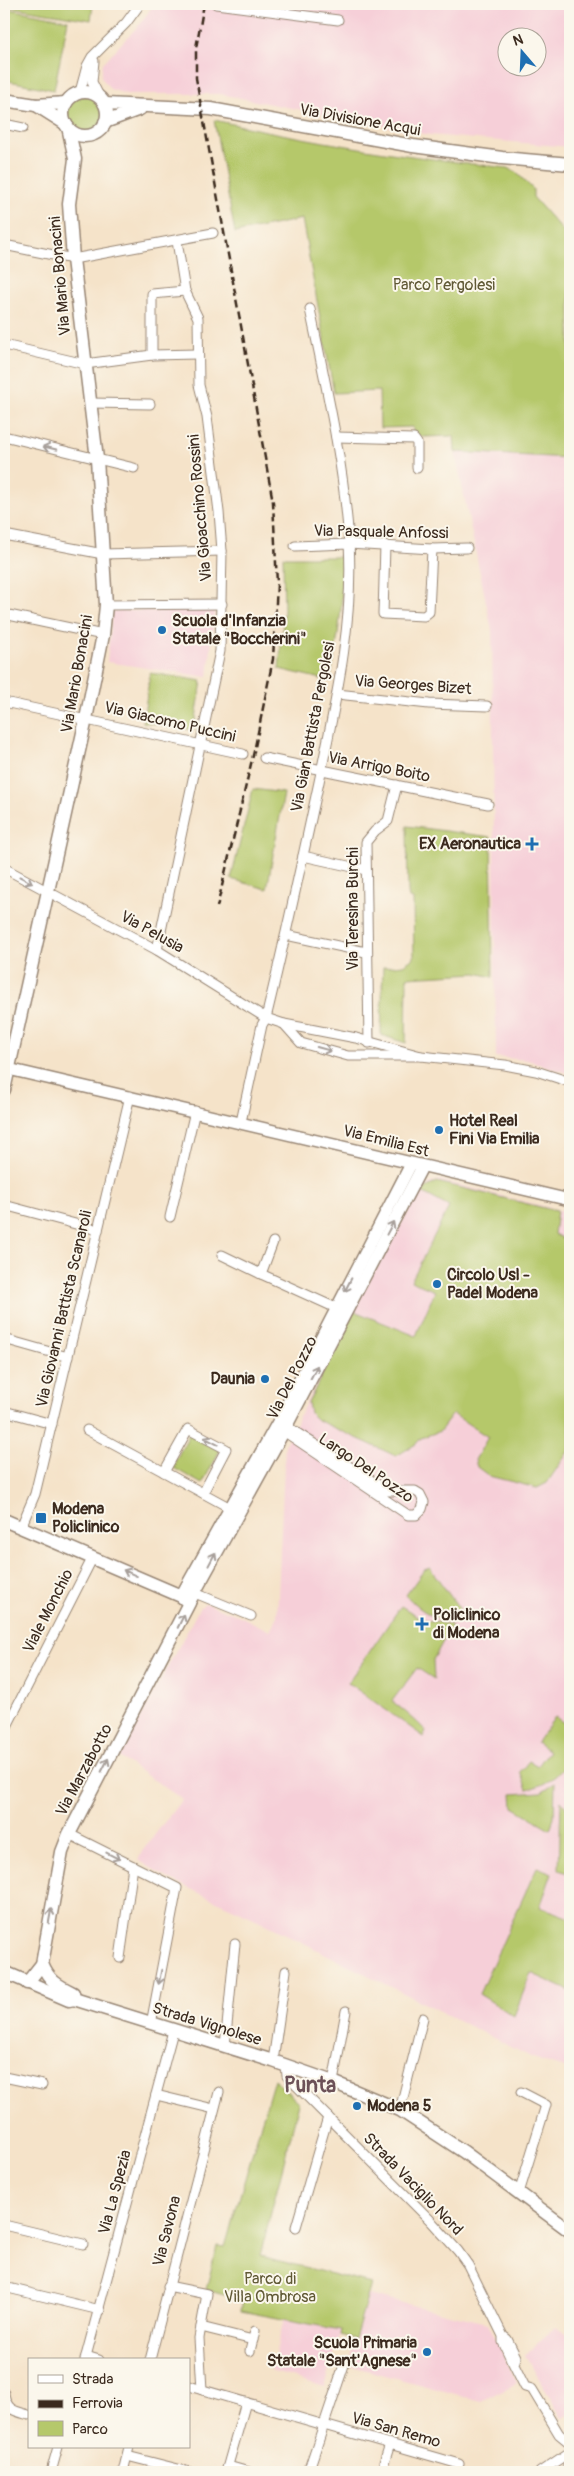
<svg xmlns="http://www.w3.org/2000/svg" width="574" height="2476" font-family="Pangolin,sans-serif">
  <style>
    .built { fill: #f6cfd8; fill-rule: evenodd }
    .green { fill: #b5c86b; stroke: #787944 }
    .lines { fill: none; stroke-linecap: round; stroke-linejoin: round }
    .minor-casing { stroke: #988674; stroke-width: 11 }
    .tertiary-casing { stroke: #988674; stroke-width: 14 }
    .secondary-casing { stroke: #988674; stroke-width: 15 }
    .minor { stroke: #fff; stroke-width: 9 }
    .tertiary { stroke: #fff; stroke-width: 11 }
    .secondary { stroke: #fff; stroke-width: 12 }
    .rail { stroke: #3b2a1e; stroke-width: 2.5; stroke-dasharray: 8 4; stroke-linecap: butt }
    .oneway { stroke: #a79f9a }
    .poi-dot { fill: #1f6fb2; stroke: #fbf7ec; stroke-width: 2 }
    .labels { text-anchor: middle; dominant-baseline: central; stroke-width: 4; stroke-linejoin: round; paint-order: stroke }
    .street-label { font-size: 16px; fill: #3b2a1e; stroke: #fbf7ec }
    .park-label { font-size: 16px; fill: #605935; stroke: #fbf7ec }
    .poi-label { font-size: 16px; font-weight: bold; fill: #3b2a1e; stroke: #fbf7ec; text-anchor: start }
    .district-label { font-size: 21px; font-weight: bold; fill: #6c5158; stroke: #fbf7ec }
  </style>
  <rect width="100%" height="100%" fill="#fbf7ec"/>
  <filter id="ink" filterUnits="userSpaceOnUse"><feTurbulence type="fractalNoise" baseFrequency=".02" numOctaves="2"/><feDisplacementMap in="SourceGraphic" scale="10" xChannelSelector="R" yChannelSelector="G"/><feConvolveMatrix kernelMatrix="1 2 1 2 8 2 1 2 1" color-interpolation-filters="sRGB"/></filter>
  <filter id="wash" filterUnits="userSpaceOnUse"><feTurbulence type="fractalNoise" baseFrequency=".0096" numOctaves="4" result="noise"/><feDisplacementMap in="SourceGraphic" scale="20" xChannelSelector="R" yChannelSelector="G"/><feGaussianBlur stdDeviation="1.12" result="paint"/><feColorMatrix in="noise" values="0 0 0 0 0 0 0 0 0 0 0 0 0 0 0 0 0 1.4 0 .05"/><feComposite in="paint" operator="in"/></filter>
  <g filter="url(#wash)">
    <rect width="100%" height="100%" fill="#f5e3c9"/>
    <g class="built">
      <path d="M154,4H570V147L430,135L220,94H126L110,89L101,77L103,63L140,24ZM506,38H536V68H506Z"/>
      <path d="M455,452L570,458V1074L527,1060L496,1057L492,631Z"/>
      <path d="M215,610L208,677L107,662L112,611Z"/>
      <path d="M439,1180L570,1213V2070L533,2058L258,1920L169,1879L138,1860L141,1853L182,1799L119,1757L199,1609L205,1603L240,1616L270,1631L277,1618L285,1444L369,1280L419,1192L430,1183Z"/>
      <path d="M368,2295L488,2323L517,2383L481,2401L348,2365Z"/>
      <path d="M284,2319L341,2330L325,2387L271,2371Z"/>
      <path d="M556,2326L570,2337V2413L562,2418L525,2355Z"/>
    </g>
    <g class="green">
      <path d="M4,4H93L91,20L4,6Z"/>
      <path d="M4,8L68,20L54,90L4,80Z"/>
      <circle cx="85" cy="114" r="18"/>
      <path d="M214,120C313,142 406,157 507,168L516,172L533,189V197L570,239V458L455,452L454,436L423,437L413,434V427L380,428L379,391L334,393L302,219L235,233Z"/>
      <path d="M283,557H343C344,599 338,639 330,681L279,669L284,611Z"/>
      <path d="M150,673L202,681L194,730L143,722Z"/>
      <path d="M253,789L284,793L267,889L231,879Z"/>
      <path d="M407,826L491,837L493,977L476,973L407,977L406,1043L381,1035L383,967L403,965L414,958L413,899L409,898L408,892Z"/>
      <path d="M437,1182L557,1211L554,1234L570,1242V1449L547,1483L537,1488L489,1476L477,1467L475,1460L488,1437L453,1414L440,1431L421,1438L416,1444L396,1456L317,1420L310,1413L308,1403L354,1311L416,1336L435,1291L411,1281L449,1207L420,1191Z"/>
      <path d="M190,1433L220,1450L202,1484L172,1467Z"/>
      <path d="M430,1568L459,1608L460,1616C439,1625 419,1610 406,1595L424,1570Z"/>
      <path d="M401,1606L422,1619L452,1625L433,1660L434,1679L417,1668L392,1701C404,1711 416,1720 426,1731L424,1737L348,1683Z"/>
      <path d="M555,1717L570,1727C570,1736 573,1749 570,1756C563,1774 545,1786 527,1789L520,1772L529,1761L538,1766L549,1751L537,1742Z"/>
      <path d="M555,1783L554,1818L550,1829L513,1807L512,1794L541,1792Z"/>
      <path d="M561,1801L570,1812V1874L559,1870Z"/>
      <path d="M537,1867L552,1873L540,1907L570,1918V1991L531,1973L514,2016L479,1994Z"/>
      <path d="M274,2079L299,2103L260,2256L371,2284L355,2339L340,2335L341,2330L241,2311L243,2300L206,2290L217,2246L225,2247Z"/>
    </g>
  </g>
  <g filter="url(#ink)">
    <g class="lines">
      <defs>
        <g id="minor">
          <path d="M216,4L338,20"/>
          <path d="M94,61L92,82L100,98"/>
          <path d="M80,92L87,66L92,57L126,23L140,4"/>
          <path d="M4,124L23,128"/>
          <path d="M4,245L73,259L213,233"/>
          <path d="M4,345L85,364L152,355L197,354"/>
          <path d="M152,355V294L185,291"/>
          <path d="M90,403L150,404"/>
          <path d="M4,436L134,468"/>
          <path d="M336,437L414,439L417,443V468"/>
          <path d="M4,535L103,554L222,551"/>
          <path d="M385,545L383,614L424,616L429,612L432,549"/>
          <path d="M295,546L349,544L432,549L467,548"/>
          <path d="M106,605L222,604"/>
          <path d="M4,614L103,635"/>
          <path d="M337,694L429,704L487,706"/>
          <path d="M4,702L243,754"/>
          <path d="M264,758L488,804"/>
          <path d="M303,856L366,870"/>
          <path d="M4,868L157,950L266,1018L284,1024L356,1038L421,1056"/>
          <path d="M286,935L366,952"/>
          <path d="M157,950L220,651L222,551L219,512L207,417L199,385L198,318L185,291L177,241"/>
          <path d="M284,1024L301,1043L348,1056H421L505,1065L536,1071L570,1082"/>
          <path d="M369,1043L366,842L375,831L388,821L397,785"/>
          <path d="M241,1122L262,1025L266,1018C285,940 302,861 319,782C335,704 354,624 349,543C344,464 326,386 310,309"/>
          <path d="M4,1205L98,1230"/>
          <path d="M170,1217L195,1111"/>
          <path d="M273,1242L261,1274L336,1308"/>
          <path d="M222,1255L261,1274"/>
          <path d="M4,1339L68,1357"/>
          <path d="M4,1411L52,1424"/>
          <path d="M279,1428L408,1515H416L422,1509L424,1502L420,1494L415,1491H388L286,1426"/>
          <path d="M87,1430L234,1510"/>
          <path d="M164,1472L188,1429L226,1449L203,1493"/>
          <path d="M21,1527L35,1494L130,1096"/>
          <path d="M195,1593L251,1616"/>
          <path d="M4,1732L93,1557"/>
          <path d="M69,1834L177,1888L151,2024"/>
          <path d="M120,1958L133,1866"/>
          <path d="M225,2046L235,1944"/>
          <path d="M273,2061L286,1971"/>
          <path d="M286,2065L287,2076L430,2220L458,2251L468,2265L503,2336L507,2339L516,2357L515,2361L511,2359L503,2342V2336"/>
          <path d="M4,2077L42,2085"/>
          <path d="M333,2082L346,2011"/>
          <path d="M156,2095L214,2109"/>
          <path d="M400,2110L423,2018"/>
          <path d="M519,2193L546,2105L521,2092"/>
          <path d="M4,2225L83,2244"/>
          <path d="M296,2227L328,2117"/>
          <path d="M168,2286L207,2294L199,2338L202,2390"/>
          <path d="M4,2287L100,2310"/>
          <path d="M201,2327L253,2340"/>
          <path d="M250,2351L255,2331"/>
          <path d="M86,2356L99,2360"/>
          <path d="M511,2359L525,2387L532,2389L559,2434L570,2443"/>
          <path d="M85,2360L173,2031"/>
          <path d="M150,2360L219,2092"/>
          <path d="M189,2386L459,2464"/>
          <path d="M4,2393C6,2410 14,2411 29,2415"/>
          <path d="M127,2456L190,2472"/>
          <path d="M228,2466L249,2472"/>
          <path d="M51,2472L58,2447"/>
          <path d="M123,2472L129,2447"/>
          <path d="M226,2472L246,2402"/>
          <path d="M308,2472L345,2362"/>
          <path d="M381,2472L390,2444"/>
          <path d="M540,2472L570,2452"/>
          <path d="M565,2472L570,2462"/>
        </g>
        <g id="tertiary">
          <path d="M4,1068L570,1200"/>
          <path d="M181,1596L278,1422L411,1164"/>
          <path d="M189,1603L284,1431L422,1167"/>
        </g>
        <g id="secondary">
          <circle cx="85" cy="114" r="22"/>
          <path d="M4,100L36,105L66,103"/>
          <path d="M105,104L211,109L413,146L502,158L570,164"/>
          <path d="M36,105L66,124"/>
          <path d="M105,122L140,109"/>
          <path d="M4,1090L86,719L103,635L106,605L97,459L73,259L69,204L75,159L68,127"/>
          <path d="M4,1520L181,1596L189,1603L69,1834L62,1852L42,1964L27,1983"/>
          <path d="M42,1964C49,1981 57,1985 73,1993L74,1999"/>
          <path d="M4,1972L69,2000L74,1999L273,2061L333,2082L400,2110L464,2152L570,2231"/>
        </g>
      </defs>
      <use href="#minor" class="minor-casing"/>
      <use href="#tertiary" class="tertiary-casing"/>
      <use href="#secondary" class="secondary-casing"/>
      <use href="#minor" class="minor"/>
      <use href="#tertiary" class="tertiary"/>
      <use href="#secondary" class="secondary"/>
      <path class="rail" d="M204,4L196,48V78L273,502L277,584L273,659L255,747L217,907"/>
    </g>
    <defs><path id="oneway-shaft" d="M-6 0H5M1.5-3L5.5 0L1.5 3" fill="none" stroke-width="1.6" stroke-linecap="round" stroke-linejoin="round" transform="scale(1.25)"/></defs>
    <g class="oneway">
      <use href="#oneway-shaft" transform="translate(50 448) rotate(-166)"/>
      <use href="#oneway-shaft" transform="translate(26 880) rotate(28)"/>
      <use href="#oneway-shaft" transform="translate(324 1049) rotate(15)"/>
      <use href="#oneway-shaft" transform="translate(390 1228) rotate(-62)"/>
      <use href="#oneway-shaft" transform="translate(348 1285) rotate(117)"/>
      <use href="#oneway-shaft" transform="translate(314 1372) rotate(-63)"/>
      <use href="#oneway-shaft" transform="translate(211 1441) rotate(-152)"/>
      <use href="#oneway-shaft" transform="translate(212 1559) rotate(-62)"/>
      <use href="#oneway-shaft" transform="translate(130 1573) rotate(-156)"/>
      <use href="#oneway-shaft" transform="translate(181 1621) rotate(-64)"/>
      <use href="#oneway-shaft" transform="translate(105 1765) rotate(-63)"/>
      <use href="#oneway-shaft" transform="translate(113 1856) rotate(27)"/>
      <use href="#oneway-shaft" transform="translate(50 1916) rotate(-80)"/>
      <use href="#oneway-shaft" transform="translate(160 1977) rotate(101)"/>
    </g>
  </g>
  <g class="poi-dot">
    <circle cx="162" cy="630" r="5"/>
    <path d="M529.5 836.5h5v5h5v5h-5v5h-5v-5h-5v-5h5z"/>
    <circle cx="439" cy="1130" r="5"/>
    <circle cx="437" cy="1284" r="5"/>
    <circle cx="265" cy="1379" r="5"/>
    <rect x="35" y="1512" width="12" height="12" rx="2.5"/>
    <path d="M419.5 1616.5h5v5h5v5h-5v5h-5v-5h-5v-5h5z"/>
    <circle cx="357" cy="2106" r="5"/>
    <circle cx="427" cy="2352" r="5"/>
  </g>
  <g class="labels">
    <g class="street-label">
      <text transform="translate(360 120) rotate(10)">Via Divisione Acqui</text>
      <text transform="translate(60 276) rotate(-95)">Via Mario Bonacini</text>
      <text transform="translate(200 508) rotate(-95)">Via Gioacchino Rossini</text>
      <text transform="translate(381 532) rotate(1)">Via Pasquale Anfossi</text>
      <text transform="translate(77 674) rotate(-80)">Via Mario Bonacini</text>
      <text transform="translate(413 685) rotate(4)">Via Georges Bizet</text>
      <text transform="translate(170 722) rotate(13)">Via Giacomo Puccini</text>
      <text transform="translate(313 727) rotate(-79)">Via Gian Battista Pergolesi</text>
      <text transform="translate(379 767) rotate(11)">Via Arrigo Boito</text>
      <text transform="translate(353 909) rotate(-90)">Via Teresina Burchi</text>
      <text transform="translate(152 932) rotate(29)">Via Pelusia</text>
      <text transform="translate(386 1141) rotate(14)">Via Emilia Est</text>
      <text transform="translate(64 1309) rotate(-77)">Via Giovanni Battista Scanaroli</text>
      <text transform="translate(292 1378) rotate(-63)">Via Del Pozzo</text>
      <text transform="translate(366 1468) rotate(34)">Largo Del Pozzo</text>
      <text transform="translate(48 1611) rotate(-63)">Viale Monchio</text>
      <text transform="translate(84 1770) rotate(-62)">Via Marzabotto</text>
      <text transform="translate(207 2024) rotate(17)">Strada Vignolese</text>
      <text transform="translate(413 2184) rotate(46)">Strada Vaciglio Nord</text>
      <text transform="translate(115 2192) rotate(-75)">Via La Spezia</text>
      <text transform="translate(167 2231) rotate(-76)">Via Savona</text>
      <text transform="translate(396 2430) rotate(16)">Via San Remo</text>
    </g>
    <g class="park-label">
      <text x="444" y="285">Parco Pergolesi</text>
      <text x="270" y="2279">Parco di<tspan x="270" dy="18">Villa Ombrosa</tspan></text>
    </g>
    <g class="poi-label">
      <text x="172" y="621">Scuola d'Infanzia<tspan x="172" dy="18">Statale "Boccherini"</tspan></text>
      <text x="521" y="844" text-anchor="end">EX Aeronautica</text>
      <text x="449" y="1121">Hotel Real<tspan x="449" dy="18">Fini Via Emilia</tspan></text>
      <text x="447" y="1275">Circolo Usl -<tspan x="447" dy="18">Padel Modena</tspan></text>
      <text x="255" y="1379" text-anchor="end">Daunia</text>
      <text x="52" y="1509">Modena<tspan x="52" dy="18">Policlinico</tspan></text>
      <text x="433" y="1615">Policlinico<tspan x="433" dy="18">di Modena</tspan></text>
      <text x="367" y="2106">Modena 5</text>
      <text x="417" y="2343" text-anchor="end">Scuola Primaria<tspan x="417" dy="18">Statale "Sant'Agnese"</tspan></text>
    </g>
    <g class="district-label">
      <text x="310" y="2085">Punta</text>
    </g>
  </g>
  <rect width="574" height="2476" fill="none" stroke="#fbf7ec" stroke-width="20"/>
  <rect x="28" y="2358" width="162" height="90" fill="#fbf7ec" stroke="#aea59a"/>
  <rect x="38" y="2375" width="25" height="8" fill="#ffffff" stroke="#aea59a"/>
  <text x="72" y="2384" font-size="15" fill="#3b2a1e">Strada</text>
  <rect x="38" y="2400" width="25" height="8" fill="#3b2a1e" stroke="#aea59a"/>
  <text x="72" y="2408" font-size="15" fill="#3b2a1e">Ferrovia</text>
  <rect x="38" y="2421" width="25" height="15" fill="#b5c86b" stroke="#aea59a"/>
  <text x="72" y="2434" font-size="15" fill="#3b2a1e">Parco</text>
  <g transform="translate(522 52) rotate(341)"><circle r="24" fill="#fbf7ec" stroke="#aea59a"/>
  <path d="M0-4L9 19L0 12L-9 19Z" fill="#1f6fb2"/>
  <text y="-8" font-size="14" font-weight="bold" text-anchor="middle" fill="#3b2a1e">N</text>
  </g>
</svg>
